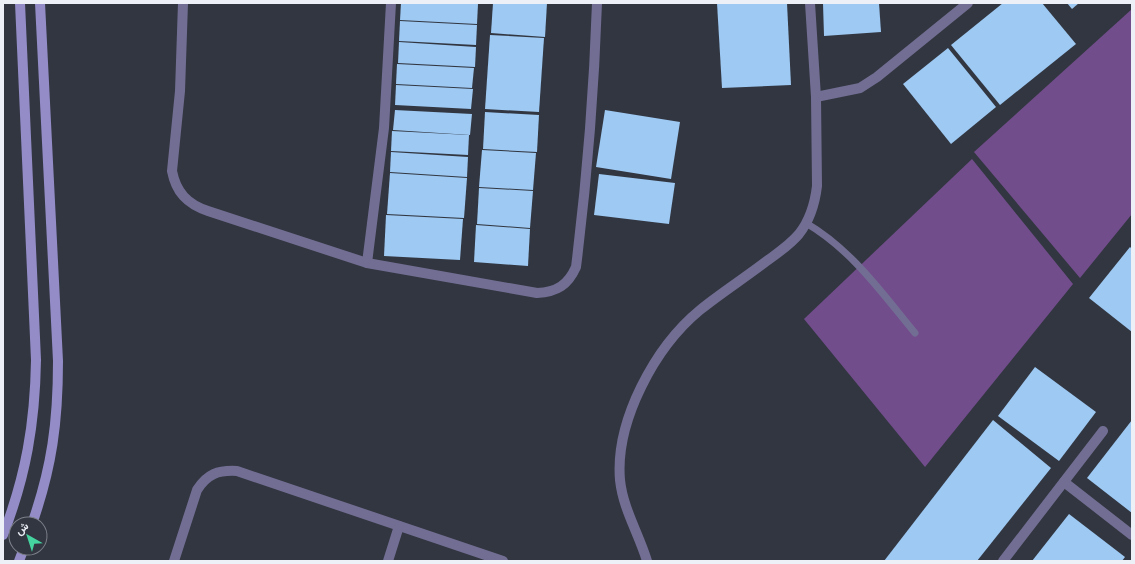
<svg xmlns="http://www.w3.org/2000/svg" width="1135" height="564" font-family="'Public Sans',Vazirmatn,sans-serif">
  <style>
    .green { fill: #724d8c }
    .building { fill: #9dc9f3 }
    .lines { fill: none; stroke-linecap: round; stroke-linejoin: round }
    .lane { stroke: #726e93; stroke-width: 7 }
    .street { stroke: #726e93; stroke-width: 10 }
    .secondary { stroke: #938cc7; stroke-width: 10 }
  </style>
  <rect width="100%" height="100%" fill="#323640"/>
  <g class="green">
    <path d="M1132,9V214L1080,278L974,152Z"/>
    <path d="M972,159L1073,284L925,467L804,319Z"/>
  </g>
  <g class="building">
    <path d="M401,3L478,4L477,24L400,20Z"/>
    <path d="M493,3H547L545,37L491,33Z"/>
    <path d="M717,3H787L791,85L722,88Z"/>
    <path d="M823,3H879L881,32L824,36Z"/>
    <path d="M1003,3H1042L1076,44L1000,105L951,45Z"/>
    <path d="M1067,3H1079L1072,9Z"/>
    <path d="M400,21L477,25L476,45L399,41Z"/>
    <path d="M490,35L544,38L539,112L485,109Z"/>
    <path d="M399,42L476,47L475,67L398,63Z"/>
    <path d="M948,48L996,107L951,144L903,84Z"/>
    <path d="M397,64L474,68L472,88L396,84Z"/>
    <path d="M396,85L473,89L471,109L395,105Z"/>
    <path d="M395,110L472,114L470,135L393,130Z"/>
    <path d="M605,110L680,122L671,179L596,167Z"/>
    <path d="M485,112L539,115L537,152L483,149Z"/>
    <path d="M392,131L469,135L468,155L391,151Z"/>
    <path d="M482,150L536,153L533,190L479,187Z"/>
    <path d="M391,152L468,157L467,177L390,172Z"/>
    <path d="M390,173L467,178L464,218L387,214Z"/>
    <path d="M599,174L675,183L669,224L594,215Z"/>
    <path d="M479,188L533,191L530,228L477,224Z"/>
    <path d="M386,215L463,219L460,260L384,256Z"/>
    <path d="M476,225L530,229L528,266L474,262Z"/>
    <path d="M1130,247L1132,249V332L1089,298Z"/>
    <path d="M1035,367L1096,412L1059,461L998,416Z"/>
    <path d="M993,420L1051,468L977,561H884Z"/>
    <path d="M1132,420V513L1087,478Z"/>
    <path d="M1069,514L1125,557L1122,561H1032Z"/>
  </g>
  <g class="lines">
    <path class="lane" d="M806,223C852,250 882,293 915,333"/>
    <g class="street">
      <path d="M183,3L180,91L172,171C176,192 187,204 208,211L367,263L537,293C557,292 568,285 576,267C587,179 594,92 597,3"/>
      <path d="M816,97L860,88L877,77L968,3"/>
      <path d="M367,263L384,128L391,3"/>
      <path d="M1064,482L1132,535"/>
      <path d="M174,561L197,490C207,474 218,470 237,471L503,561"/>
      <path d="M388,561L399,526"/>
      <path d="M647,561C639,534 623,509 620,480C615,421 655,347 700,310C721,293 743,279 764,263C776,254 789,246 799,234C810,220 815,203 817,186L816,97L810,3"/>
      <path d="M1003,561L1103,431"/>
    </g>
    <g class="secondary">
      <path d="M32,524C52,467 58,422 58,361L40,3"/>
      <path d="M3,535C26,476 35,423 36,360L20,3"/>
      <path d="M19,561L24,548"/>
    </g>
  </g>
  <rect width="1135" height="564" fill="none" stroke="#edf0f7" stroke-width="8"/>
  <g transform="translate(28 536) rotate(321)"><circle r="19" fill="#323640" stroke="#7d8089"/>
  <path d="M0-3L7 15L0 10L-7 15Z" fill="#45d49f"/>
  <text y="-6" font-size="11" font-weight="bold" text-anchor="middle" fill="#edf0f7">ش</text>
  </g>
</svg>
